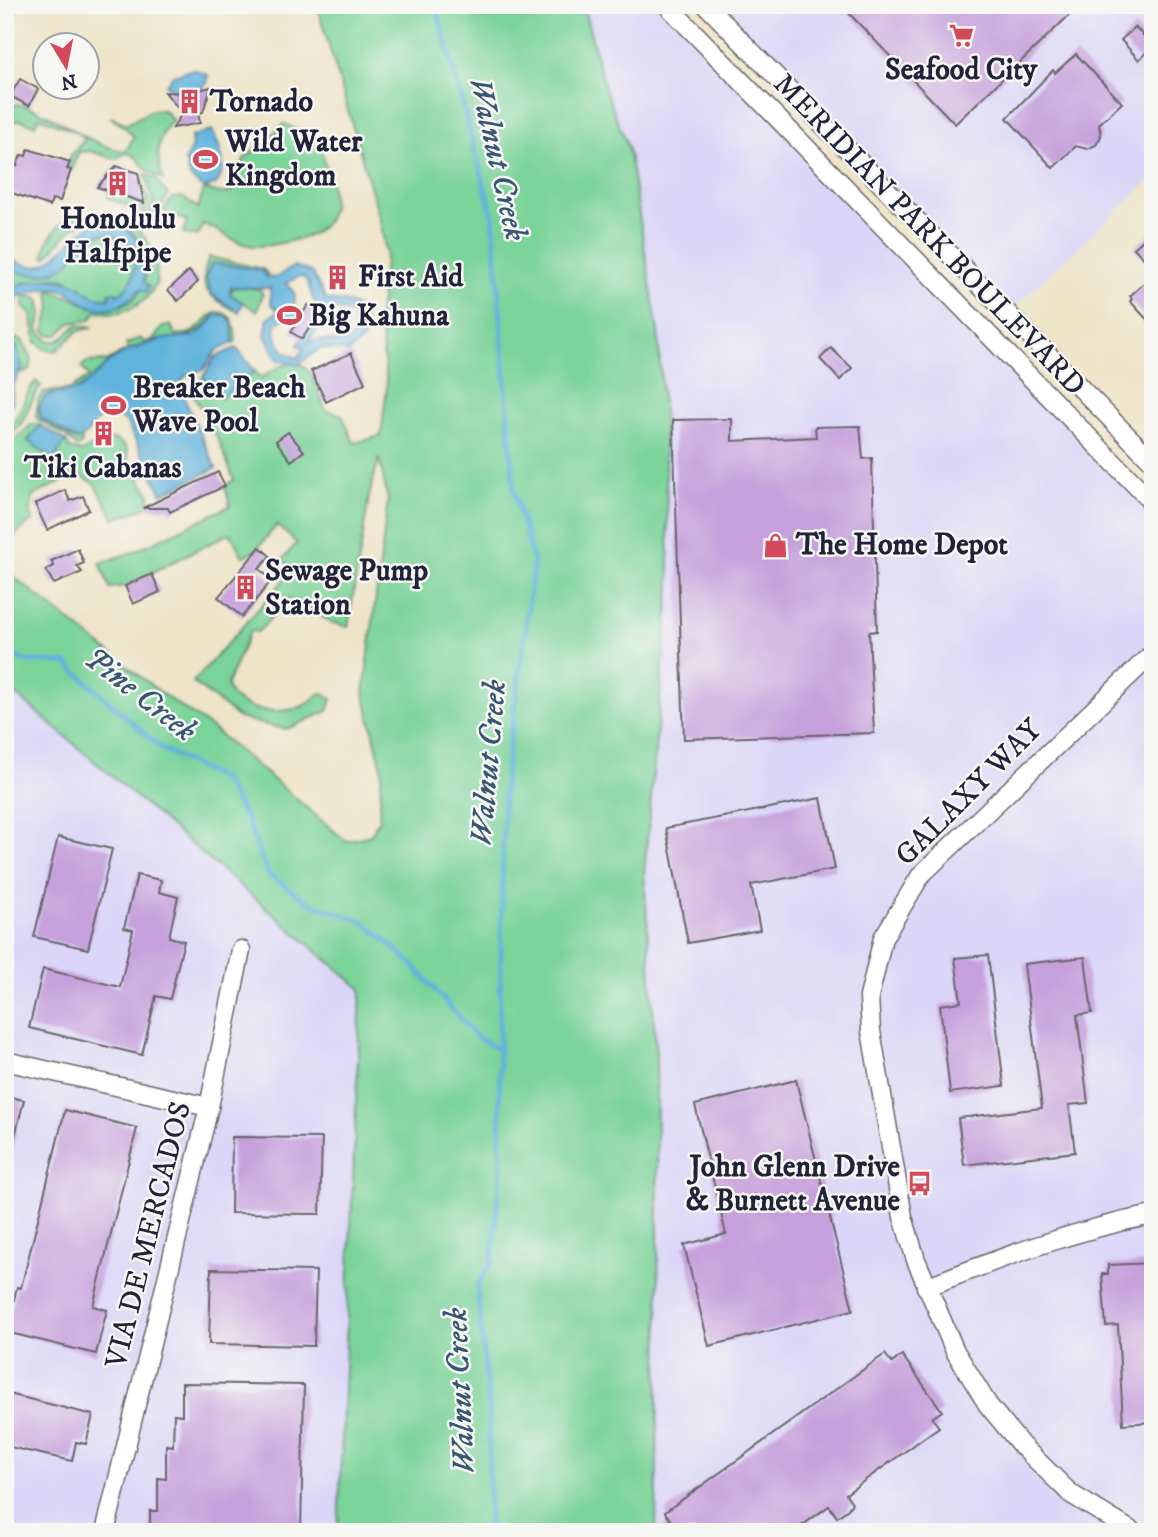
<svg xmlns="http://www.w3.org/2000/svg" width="1158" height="1537" font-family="'IM FELL DW Pica',serif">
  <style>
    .built { fill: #dbd6f7 }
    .green { fill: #7ad399; stroke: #4e7a6a; stroke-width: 2 }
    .water { fill: #60b3dc; stroke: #416a8c; stroke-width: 2; fill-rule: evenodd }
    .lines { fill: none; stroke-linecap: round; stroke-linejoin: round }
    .stream { stroke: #60b3dc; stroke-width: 5 }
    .building { fill: #c6a0dc }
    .street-casing { stroke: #69666c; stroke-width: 21 }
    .street { stroke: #fff; stroke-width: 18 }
    .labels { text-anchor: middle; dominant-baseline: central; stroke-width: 5; stroke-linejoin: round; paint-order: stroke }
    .poi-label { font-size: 30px; font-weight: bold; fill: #22223b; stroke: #f6f6f2; text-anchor: start }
    .street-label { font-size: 30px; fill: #22223b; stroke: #f6f6f2 }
    .water-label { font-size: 32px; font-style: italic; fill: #385573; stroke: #f6f6f2 }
  </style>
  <rect width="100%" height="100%" fill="#f6f6f2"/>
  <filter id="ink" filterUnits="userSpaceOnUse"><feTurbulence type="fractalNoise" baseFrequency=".0143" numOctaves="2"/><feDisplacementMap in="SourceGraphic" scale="14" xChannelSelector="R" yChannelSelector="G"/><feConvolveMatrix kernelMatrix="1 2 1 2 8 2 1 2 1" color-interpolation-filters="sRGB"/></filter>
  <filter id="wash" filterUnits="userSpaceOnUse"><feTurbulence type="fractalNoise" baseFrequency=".00686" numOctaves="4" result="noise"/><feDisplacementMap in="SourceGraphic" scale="28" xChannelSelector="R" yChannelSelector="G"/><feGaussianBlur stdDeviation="1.57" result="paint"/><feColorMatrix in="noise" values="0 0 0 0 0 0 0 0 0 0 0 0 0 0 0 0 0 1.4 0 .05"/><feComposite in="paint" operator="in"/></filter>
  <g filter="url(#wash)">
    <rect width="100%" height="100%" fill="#eee4c8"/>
    <g class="built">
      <path d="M583,5H667L1153,503V1532H656L659,1321L656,1052L644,874L670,588L664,428L658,331L628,147L605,89Z"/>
      <path d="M706,5H1153V177L1008,313Z"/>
      <path d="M5,686L361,989L338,1532H5Z"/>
    </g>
    <g class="green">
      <path d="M317,5H583L605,89L628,147L658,331L664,428L670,588L644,874L656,1052L659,1321L656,1532H338L361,989L5,685V570L161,693L212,728L346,841L371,835L379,819L382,768L364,693L388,500L379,457L369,497L348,627L331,622L289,598L258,632L250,631L227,684C230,712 282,716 303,706C309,703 315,697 321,693L332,699L328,711L287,729L271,726L239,718L193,682L294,569L282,560L297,543L277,525L255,551L243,557L230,533L125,586L110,588L100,563L133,552L230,506L225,486L234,480L219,441L193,394L203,377L220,398L255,371L261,378C305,347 311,368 325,410L342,415L354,443L381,436L387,386L379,316L386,252L379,216Z"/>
      <path d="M16,104C54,110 89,148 126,151L134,137L125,127L110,117L127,124L152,110H164L173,121C155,135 156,161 164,181C158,175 148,172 144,167C136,156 129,148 116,159L90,151L79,152L71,171L67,170L71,155L85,139L74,131L39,117L35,125L21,120L5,124V111Z"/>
      <path d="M284,124L317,138C331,183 353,229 290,241C276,244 261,248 247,245C230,241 219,229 203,224L198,236L183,234L187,221L163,211L172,198L182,197L198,208L204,189L224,194L234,190L244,159Z"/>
      <path d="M145,174L155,178L168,195L153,222L147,215L153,201Z"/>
      <path d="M140,179L149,200L144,213L108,198V190L141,202Z"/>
      <path d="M103,213C137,221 162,246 156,284C145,307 122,316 96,312L90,320L70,323L58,335H49L44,330L51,308L49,291C76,294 89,316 120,306C177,288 131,183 72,229C63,237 54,249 47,257H44C45,239 61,218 79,214C86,213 95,214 103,213Z"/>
      <path d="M112,234C121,239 131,246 134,257C140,281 116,307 92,296C81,292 76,282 64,279C46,276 20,283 5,291V266C21,276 48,277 64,266C84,252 79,232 112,234Z"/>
      <path d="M209,257L263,269L268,274L267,277H206L212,295L240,313C213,298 195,293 209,257Z"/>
      <path d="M234,286L259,289L263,294L257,311L230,294Z"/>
      <path d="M30,296L39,299L42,314L38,330L49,341H59L77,325L93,327L78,331L56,351L45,349L36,342L31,314L23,307V297Z"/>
      <path d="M217,312C235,313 235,327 236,341L233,343L231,320L213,317C192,346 161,336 131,349C108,359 94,384 76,390C68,393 58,393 49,394L39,407L41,418L74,439L82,440V444L77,447L67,437L36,418L38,400L44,392L70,389L89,377L81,367L87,362L108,361L128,349L126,344L140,338L144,342L153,340L163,326L171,325L175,334C200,337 198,321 217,312Z"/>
      <path d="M5,336L22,340L32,360L30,369L24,373L21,372L22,367Z"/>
      <path d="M36,381L41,386C26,403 28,427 5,438V431C24,415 25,389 36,381Z"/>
      <path d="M32,424L40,425L28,441L53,459L66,441L70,449L81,452C99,445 111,429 127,449L129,462L151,496L148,498L152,505L115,519L94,483L77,474L33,496L30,510L33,520L11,538L12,555L5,558V444L15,440Z"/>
    </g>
    <g class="water">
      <path d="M193,69L208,75L207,83C195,94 178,97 166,85L173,75Z"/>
      <path d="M212,130C220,147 230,167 216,184L204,189L190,177L185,160L192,147L191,137Z"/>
      <path d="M105,222C138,227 148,252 144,282L149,287L146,292L140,289C126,307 102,316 82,302C76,298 71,292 64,290C50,285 29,293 16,297L17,301L5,310V291C23,281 56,273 75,284C89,291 93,300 110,298L109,293L116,292L117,294C147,280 136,233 102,234C82,235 79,252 67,264C51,278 21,277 5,266V253C54,294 62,227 105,222Z"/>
      <path d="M212,263L261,270L267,277L275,278L294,266L312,272L326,300C354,303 369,305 364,339L349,352L321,348L298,365L278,360L265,335L268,318L279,311L271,304L270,288L231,287L230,294L243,303L238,312L212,295L206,277ZM300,276L306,279C310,286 310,295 315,302C325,315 342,305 353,316L355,333L348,342C334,345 324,336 309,342L320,324L294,308L295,294L286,283ZM287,316L301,326L305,334L298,345L304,348L298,358C283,354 273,340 276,324Z"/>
      <path d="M216,315H226L232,323L233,343L216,351L203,370L185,376L179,387L216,468L162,494L127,423C97,399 94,435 78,440L41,418L39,407L46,396L80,389L108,363L129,350L162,339L194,336L203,330Z"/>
      <path d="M5,340L17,347L22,367L13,386V402L5,412Z"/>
      <path d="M236,348L255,371L220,398L203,377L215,357Z"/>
      <path d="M40,425L66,441L54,459L28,441Z"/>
    </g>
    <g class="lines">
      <g class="stream">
        <path d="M436,5L493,217L514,491L534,563L504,786L499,1050L501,1170L492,1262L477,1286L489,1409V1532"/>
        <path d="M5,650L24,661L66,663L161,748L223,780L246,818L268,874L310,903L364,922L410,962L477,1037L499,1050"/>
      </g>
    </g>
    <g id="blocks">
      <g class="building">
        <path d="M841,5H1080L955,124Z"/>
        <path d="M1135,27L1153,45L1139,60L1121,40Z"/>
        <path d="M1076,54L1122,103L1099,124L1101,136L1096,145L1087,149L1076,146L1053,168L1007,118L1053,70L1055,73Z"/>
        <path d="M20,79L38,89L29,106L10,96Z"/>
        <path d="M211,87L203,112L198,113L200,123L173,128L182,113L165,92L187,93Z"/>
        <path d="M28,149L70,162L67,169L71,170L60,201L52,199L50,206L9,192L10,189L5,188V150L17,166L21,155L26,156Z"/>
        <path d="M116,166L138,173L144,203L97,187Z"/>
        <path d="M1153,231V268L1134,248Z"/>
        <path d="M189,271L198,282L178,301L168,290Z"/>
        <path d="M1153,275V326L1130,301L1132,299L1130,296Z"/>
        <path d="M308,305L320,312L302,339L291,332Z"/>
        <path d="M831,348L852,368L840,380L820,359Z"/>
        <path d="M351,353L365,383L326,402L311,371Z"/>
        <path d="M732,419V441L816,437L815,427L860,426L863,459L872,458L877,631L869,632L874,733L684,739L673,420Z"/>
        <path d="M288,432L304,451L291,461L276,441Z"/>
        <path d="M218,472L225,486L170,512L168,508H143Z"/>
        <path d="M65,490L70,501L83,496L89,510L47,530L35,504Z"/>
        <path d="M260,547L270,556L259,569L272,580L242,617L218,597Z"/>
        <path d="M78,549L84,563L77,566L82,572L54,584L46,570L54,566L51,561Z"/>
        <path d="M152,574L160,592L133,604L125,586Z"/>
        <path d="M821,798L835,869L751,885L760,930L688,943L666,828Z"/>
        <path d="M58,837L112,849L88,949L34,937Z"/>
        <path d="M137,875L161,880L159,892L178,897L169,937L184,941L170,999L156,996L142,1055L29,1028L43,969L120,987L133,930L124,928Z"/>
        <path d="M988,955L1004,1086L950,1093L940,1005L961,1002L955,958Z"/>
        <path d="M1085,957L1092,1013L1077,1015L1088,1103L1069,1105L1075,1152L964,1165L958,1118L1042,1108L1024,964Z"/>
        <path d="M796,1080L853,1310L709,1346L684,1245L726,1234L695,1105Z"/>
        <path d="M5,1096L24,1100L10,1156H5Z"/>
        <path d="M65,1110L137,1128L93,1306L107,1310L96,1354L6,1332L17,1287L21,1288Z"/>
        <path d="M232,1137L322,1138L320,1214L231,1213Z"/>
        <path d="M1153,1263V1422L1123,1424L1118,1325L1106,1326L1102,1274H1108V1265Z"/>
        <path d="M211,1269L316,1271L314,1346L209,1344Z"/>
        <path d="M885,1354L892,1363L902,1355L942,1411L932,1418L939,1427L846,1494L852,1503L848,1509L837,1517L829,1506L793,1532H657L671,1521L665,1512Z"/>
        <path d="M182,1383L304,1385L301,1532H150V1511H158V1478L166,1479V1445L173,1446L174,1414L182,1415Z"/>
        <path d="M5,1393L93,1415L86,1444L76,1442L72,1461L5,1446Z"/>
      </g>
    </g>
  </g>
  <g filter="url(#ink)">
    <use href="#blocks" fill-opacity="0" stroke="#69666c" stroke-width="2"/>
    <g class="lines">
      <defs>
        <g id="street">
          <path d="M667,5L1153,503"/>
          <path d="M706,5L1153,462"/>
          <path d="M5,1061L209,1107"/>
          <path d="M926,1287C1001,1258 1073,1230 1153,1215"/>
          <path d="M105,1532L209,1107L241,950"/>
          <path d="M1133,1532L1071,1494L1021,1445L988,1405L955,1351L916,1260L903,1217L871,1031L869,997L883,938L921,875L1153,653"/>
        </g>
      </defs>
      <use href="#street" class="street-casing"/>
      <use href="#street" class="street"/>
    </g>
  </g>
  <defs>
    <symbol id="supermarket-bare" viewBox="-9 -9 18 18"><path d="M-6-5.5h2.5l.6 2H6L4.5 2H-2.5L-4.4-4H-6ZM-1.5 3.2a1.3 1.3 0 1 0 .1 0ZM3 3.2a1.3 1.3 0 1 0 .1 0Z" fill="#d1495b" stroke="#f6f6f2" stroke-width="2.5" paint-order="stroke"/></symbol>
    <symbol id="building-bare" viewBox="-9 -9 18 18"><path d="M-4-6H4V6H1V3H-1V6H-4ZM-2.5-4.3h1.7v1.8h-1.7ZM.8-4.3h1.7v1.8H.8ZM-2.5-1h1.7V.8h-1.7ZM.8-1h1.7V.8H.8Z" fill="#d1495b" stroke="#f6f6f2" stroke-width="2.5" paint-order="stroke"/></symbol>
    <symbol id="stadium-bare" viewBox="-9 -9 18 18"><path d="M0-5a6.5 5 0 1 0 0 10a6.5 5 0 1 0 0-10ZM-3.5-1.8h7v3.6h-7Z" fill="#d1495b" stroke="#f6f6f2" stroke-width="2.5" paint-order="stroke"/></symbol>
    <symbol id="shop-bare" viewBox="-9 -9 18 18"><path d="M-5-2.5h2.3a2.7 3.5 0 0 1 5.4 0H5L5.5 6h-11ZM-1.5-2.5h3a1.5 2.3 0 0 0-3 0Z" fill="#d1495b" stroke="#f6f6f2" stroke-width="2.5" paint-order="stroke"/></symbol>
    <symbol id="bus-bare" viewBox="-9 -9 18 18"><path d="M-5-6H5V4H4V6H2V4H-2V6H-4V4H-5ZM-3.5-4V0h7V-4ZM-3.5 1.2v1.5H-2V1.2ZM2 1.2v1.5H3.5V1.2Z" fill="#d1495b" stroke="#f6f6f2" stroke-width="2.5" paint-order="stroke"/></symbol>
  </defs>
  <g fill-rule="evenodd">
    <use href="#supermarket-bare" x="944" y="18" width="35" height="35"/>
    <use href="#building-bare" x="172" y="84" width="35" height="35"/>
    <use href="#stadium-bare" x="188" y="142" width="35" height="35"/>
    <use href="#building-bare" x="100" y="166" width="35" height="35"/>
    <use href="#building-bare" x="320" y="260" width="35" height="35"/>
    <use href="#stadium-bare" x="272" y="298" width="35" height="35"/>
    <use href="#stadium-bare" x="96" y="388" width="35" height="35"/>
    <use href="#building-bare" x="86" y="416" width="35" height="35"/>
    <use href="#shop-bare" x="758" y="528" width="35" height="35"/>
    <use href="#building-bare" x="228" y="570" width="35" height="35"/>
    <use href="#bus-bare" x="902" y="1166" width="35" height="35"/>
  </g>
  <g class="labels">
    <g class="poi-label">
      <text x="961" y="70" text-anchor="middle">Seafood City</text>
      <text x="210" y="102">Tornado</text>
      <text x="225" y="142">Wild Water<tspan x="225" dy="34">Kingdom</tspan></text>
      <text x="118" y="219" text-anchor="middle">Honolulu<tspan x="118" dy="34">Halfpipe</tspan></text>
      <text x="358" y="277">First Aid</text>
      <text x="309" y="316">Big Kahuna</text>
      <text x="133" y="388">Breaker Beach<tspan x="133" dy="34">Wave Pool</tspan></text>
      <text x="103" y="468" text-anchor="middle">Tiki Cabanas</text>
      <text x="796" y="545">The Home Depot</text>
      <text x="265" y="571">Sewage Pump<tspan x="265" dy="34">Station</tspan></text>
      <text x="900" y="1167" text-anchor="end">John Glenn Drive<tspan x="900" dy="34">&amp; Burnett Avenue</tspan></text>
    </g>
    <g class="street-label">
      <text transform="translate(929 235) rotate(46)">MERIDIAN PARK BOULEVARD</text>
      <text transform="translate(969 793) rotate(-45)">GALAXY WAY</text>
      <text transform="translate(149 1235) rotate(-76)">VIA DE MERCADOS</text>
    </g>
    <g class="water-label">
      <text transform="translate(497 159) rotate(77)">Walnut Creek</text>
      <text transform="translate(140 695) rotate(38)">Pine Creek</text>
      <text transform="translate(489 763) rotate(-85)">Walnut Creek</text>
      <text transform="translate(461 1391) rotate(-93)">Walnut Creek</text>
    </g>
  </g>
  <rect width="1158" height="1537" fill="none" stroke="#f6f6f2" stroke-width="28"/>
  <g transform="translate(66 66) rotate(170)"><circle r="33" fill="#f6f6f2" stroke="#a1a1a9" stroke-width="2"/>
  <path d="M0-5L12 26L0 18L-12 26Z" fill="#d1495b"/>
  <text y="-10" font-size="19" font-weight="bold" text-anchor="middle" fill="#22223b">N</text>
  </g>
</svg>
